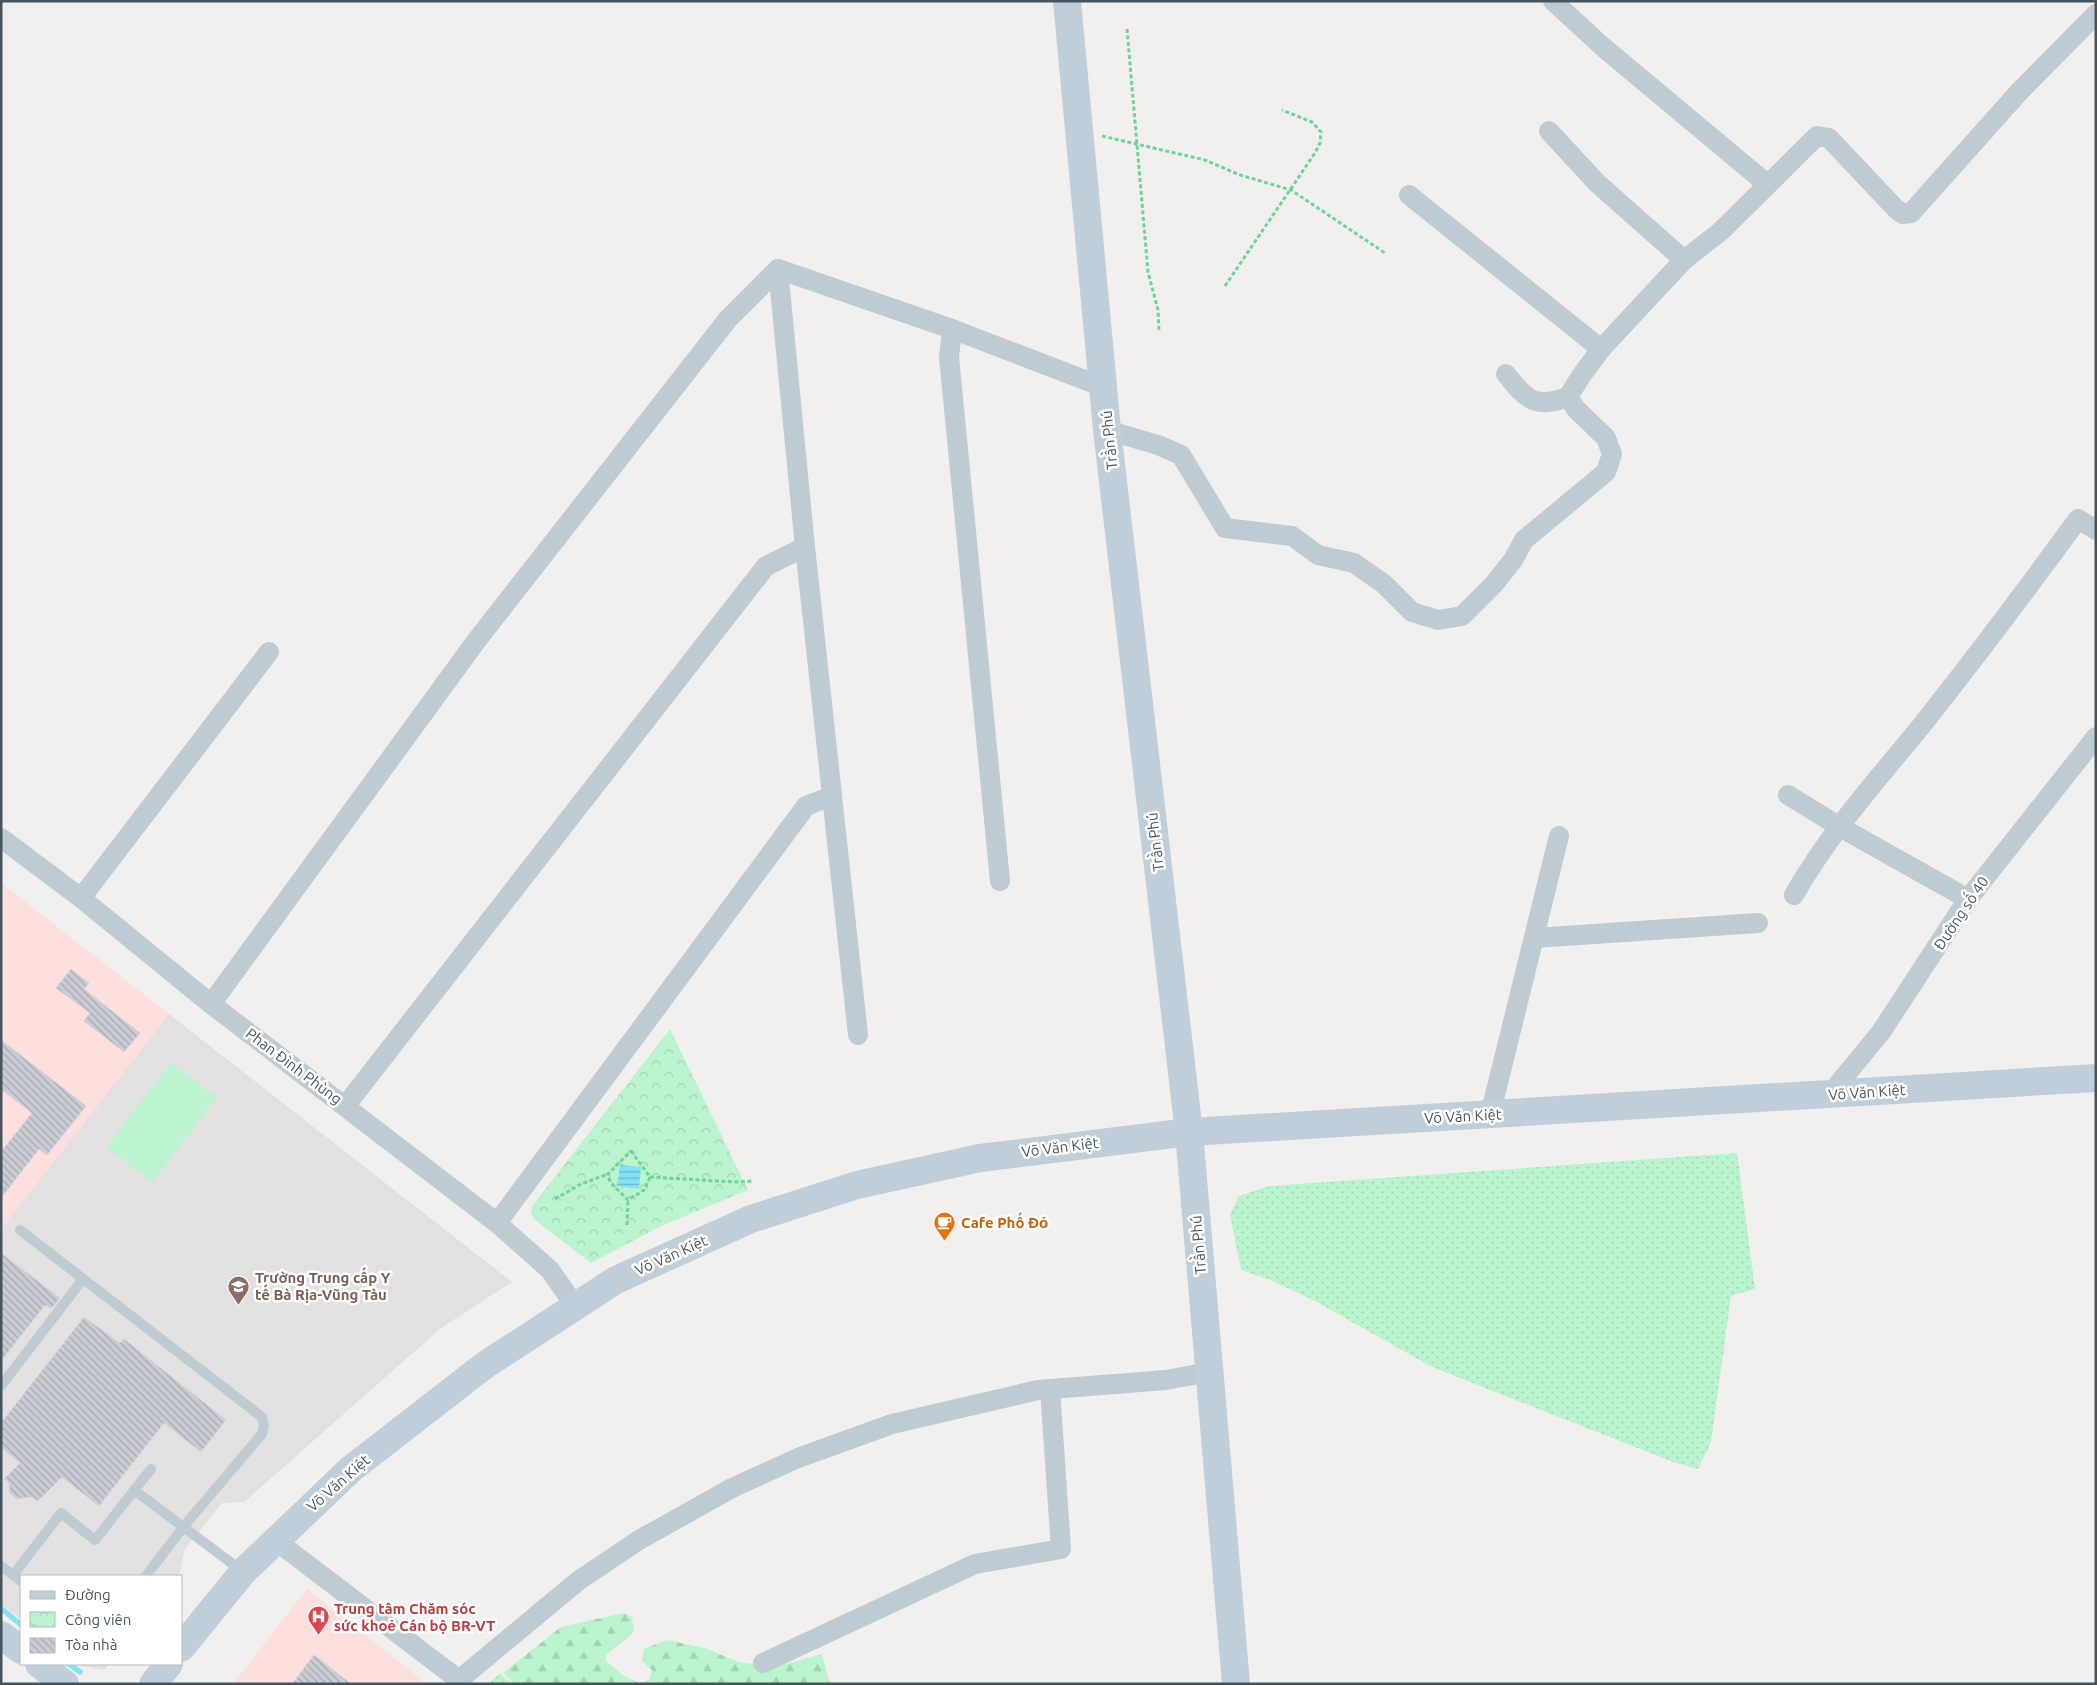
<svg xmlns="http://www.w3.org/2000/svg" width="2097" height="1685" font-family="Ubuntu,sans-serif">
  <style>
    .education { fill: #e3e0e1 }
    .medical { fill: #fddfde }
    .grass { fill: url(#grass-dots) }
    .forest { fill: url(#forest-firs) }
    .park { fill: url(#park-crowns) }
    .pitch { fill: #baf3cd }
    .water { fill: url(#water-rules) }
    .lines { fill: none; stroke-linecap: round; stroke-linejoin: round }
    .stream { stroke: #83e2f4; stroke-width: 5.5 }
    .building { fill: url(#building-back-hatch); stroke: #d2d5db }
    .path { stroke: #6fd49c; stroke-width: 3; stroke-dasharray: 4 2.5; stroke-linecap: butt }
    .lane { stroke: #becbd2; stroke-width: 10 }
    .street { stroke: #becbd2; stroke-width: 20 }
    .secondary { stroke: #c0ceda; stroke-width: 28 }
    .labels { text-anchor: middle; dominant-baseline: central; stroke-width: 5; stroke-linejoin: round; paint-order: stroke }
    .street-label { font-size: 15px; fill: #45545e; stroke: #fff }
    .food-label { font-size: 15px; font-weight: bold; fill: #c56008; stroke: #fff; text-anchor: start }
    .education-label { font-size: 15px; font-weight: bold; fill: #785e54; stroke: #fff; text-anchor: start }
    .health-label { font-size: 15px; font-weight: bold; fill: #be3a42; stroke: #fff; text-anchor: start }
  </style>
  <defs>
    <pattern id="grass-dots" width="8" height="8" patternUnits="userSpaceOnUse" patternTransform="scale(1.25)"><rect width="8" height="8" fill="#baf3cd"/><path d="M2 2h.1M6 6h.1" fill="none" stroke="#a1d2b2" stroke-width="1.8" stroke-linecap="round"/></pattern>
    <pattern id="forest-firs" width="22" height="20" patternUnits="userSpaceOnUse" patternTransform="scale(1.25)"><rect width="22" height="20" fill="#baf3cd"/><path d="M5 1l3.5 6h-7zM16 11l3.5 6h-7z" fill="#a1d2b2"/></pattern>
    <pattern id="park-crowns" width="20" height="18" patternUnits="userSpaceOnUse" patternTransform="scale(1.25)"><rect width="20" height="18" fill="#baf3cd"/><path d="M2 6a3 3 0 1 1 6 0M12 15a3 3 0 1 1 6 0" fill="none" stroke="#a1d2b2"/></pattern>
    <pattern id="water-rules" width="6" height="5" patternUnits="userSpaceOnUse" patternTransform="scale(1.25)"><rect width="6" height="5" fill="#83e2f4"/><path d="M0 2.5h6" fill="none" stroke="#6dbac9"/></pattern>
    <pattern id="building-back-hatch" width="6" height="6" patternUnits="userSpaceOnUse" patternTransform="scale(1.25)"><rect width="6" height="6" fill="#caced4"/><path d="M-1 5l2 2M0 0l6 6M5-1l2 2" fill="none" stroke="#a6aaaf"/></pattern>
  </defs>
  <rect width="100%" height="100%" fill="#f2efef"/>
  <g class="education">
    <path d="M169,1014L512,1282L441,1328L244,1502L222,1503L185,1549L179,1576H21V1619L1,1604V1229Z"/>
    <path d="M79,1664H109L104,1670L83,1666Z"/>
  </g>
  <g class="medical">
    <path d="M1,883L169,1014L1,1229Z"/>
    <path d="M307,1589L427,1684H233Z"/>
  </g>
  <g class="grass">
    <path d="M1737,1153L1755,1289L1731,1296L1711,1442L1698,1469L1673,1462L1432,1367L1313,1300L1270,1280L1241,1270L1230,1215L1239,1196L1269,1186Z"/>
    <path d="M500,1673L512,1684H488Z"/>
  </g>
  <path class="forest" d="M624,1613L632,1617L634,1632L606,1655V1661L624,1676L640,1683L649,1680L652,1670L642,1661L644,1649L667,1640L705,1648L738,1662L776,1667L822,1654L830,1684H514L503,1673L561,1627Z"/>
  <path class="park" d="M670,1029L748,1190L661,1226L591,1263L535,1220L531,1213L533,1205Z"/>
  <path class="pitch" d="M171,1063L217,1097L152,1182L106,1147Z"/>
  <path class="water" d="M620,1165L641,1167L639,1189L617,1186Z"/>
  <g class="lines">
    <g class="stream">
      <path d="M1,1608L21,1625"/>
      <path d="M69,1664L80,1672"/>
    </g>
  </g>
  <g class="building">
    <path d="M71,969L89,983L84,989L140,1033L124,1052L84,1021L90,1013L56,988Z"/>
    <path d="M1,1040L86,1106L47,1155L39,1149L1,1198V1152L32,1113L1,1089Z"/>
    <path d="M1,1253L60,1298L51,1309L45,1305L1,1361Z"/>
    <path d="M84,1317L120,1343L124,1339L226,1420L201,1452L164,1423L99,1506L62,1477L38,1501L32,1497L17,1499L10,1493L9,1482L4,1479L20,1463L1,1448V1423Z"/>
    <path d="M314,1655L351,1684H292Z"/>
  </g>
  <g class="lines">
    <g class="path">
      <path d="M1127,29L1148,272L1158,310L1159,331"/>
      <path d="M1102,136L1205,160L1240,175L1291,190L1385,253"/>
      <path d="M1225,286L1315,153L1320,143L1321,132L1312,122L1282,110"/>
      <path d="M631,1151L650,1177L644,1190L628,1200L610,1182L608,1174Z"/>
      <path d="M650,1177L735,1182L754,1181"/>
      <path d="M555,1199L581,1184L608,1174"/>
      <path d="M627,1225L628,1200"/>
    </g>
    <g class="lane">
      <path d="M20,1230L262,1417L264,1426L262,1434L184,1526L146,1576"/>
      <path d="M1,1386L83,1279"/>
      <path d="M134,1490L242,1571"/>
      <path d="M1,1566L21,1581"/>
      <path d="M13,1575L61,1513L95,1540L151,1469"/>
    </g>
    <g class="street">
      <path d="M1553,1L1603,47L1767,184"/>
      <path d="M1549,131L1597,183L1684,260"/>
      <path d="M1409,195L1601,349"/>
      <path d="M778,269L805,547L858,1035"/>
      <path d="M778,269L952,329L1103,387"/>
      <path d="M952,329L949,357L1000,881"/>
      <path d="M1506,374C1527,400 1535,409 1568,397L1581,376L1601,349L1684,260L1721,231L1817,136L1829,138L1896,209L1903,214L1911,213L2019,92L2096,14"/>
      <path d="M1107,430L1158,445L1181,455L1225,528L1292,536L1318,555L1354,563L1384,584L1412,612L1438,620L1462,616L1494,584L1513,560L1524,540L1606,472L1612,454L1606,438L1576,409L1568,397"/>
      <path d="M1788,795L1840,827L1968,899"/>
      <path d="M1,838L81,898L211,1004L497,1223L550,1270L575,1306"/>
      <path d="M1794,895C1829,833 1878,779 1922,725C1976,657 2027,589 2078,519L2096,530"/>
      <path d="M81,898L269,652"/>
      <path d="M1534,938L1758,923"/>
      <path d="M211,1004L477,640L728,319L778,269"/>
      <path d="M1830,1094L1881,1032L1968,899L2096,737"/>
      <path d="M346,1105L766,566L805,547"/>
      <path d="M1490,1115L1559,836"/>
      <path d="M497,1223L806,806L832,796"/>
      <path d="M275,1540L459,1680L578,1581L639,1540L732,1488L798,1458L892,1424L1038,1390L1166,1380L1209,1372"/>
      <path d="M763,1663L975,1564L1061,1549L1050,1389"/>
    </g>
    <g class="secondary">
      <path d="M1067,1L1107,430L1189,1132L1236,1684"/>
      <path d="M1,1635L21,1650"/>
      <path d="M181,1648L243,1572L351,1469L485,1365L616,1280L751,1219L857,1185L980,1158L1189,1132L2096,1078"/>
      <path d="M39,1664L65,1684"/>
      <path d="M153,1684L169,1664"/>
    </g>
  </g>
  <defs>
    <symbol id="cafe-pin" viewBox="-11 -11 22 30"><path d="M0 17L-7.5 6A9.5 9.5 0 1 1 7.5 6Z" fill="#e8710a" stroke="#fff"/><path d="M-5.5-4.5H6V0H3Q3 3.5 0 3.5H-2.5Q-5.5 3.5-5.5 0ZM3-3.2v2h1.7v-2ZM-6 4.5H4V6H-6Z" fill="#fff"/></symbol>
    <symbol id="university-pin" viewBox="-11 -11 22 30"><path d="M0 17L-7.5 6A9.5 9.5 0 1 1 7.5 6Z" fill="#8d6e63" stroke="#fff"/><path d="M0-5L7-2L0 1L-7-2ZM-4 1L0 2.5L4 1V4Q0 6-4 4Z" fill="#fff"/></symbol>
    <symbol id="hospital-pin" viewBox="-11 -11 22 30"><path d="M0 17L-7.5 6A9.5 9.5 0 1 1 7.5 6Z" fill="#e0444e" stroke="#fff"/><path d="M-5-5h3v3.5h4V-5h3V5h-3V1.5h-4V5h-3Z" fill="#fff"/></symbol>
  </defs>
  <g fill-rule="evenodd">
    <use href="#cafe-pin" x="932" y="1210" width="25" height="34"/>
    <use href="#university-pin" x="226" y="1274" width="25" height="34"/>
    <use href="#hospital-pin" x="306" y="1604" width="25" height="34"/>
  </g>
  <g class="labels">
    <g class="street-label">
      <text transform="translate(1109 440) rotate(-96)">Trần Phú</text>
      <text transform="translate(1155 842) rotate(-97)">Trần Phú</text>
      <text transform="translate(1961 913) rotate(-56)">Đường số 40</text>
      <text transform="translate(294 1066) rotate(37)">Phan Đình Phùng</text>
      <text transform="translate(1867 1092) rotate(-4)">Võ Văn Kiệt</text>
      <text transform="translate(1463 1116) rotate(-3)">Võ Văn Kiệt</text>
      <text transform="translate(1060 1147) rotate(-7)">Võ Văn Kiệt</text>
      <text transform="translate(1198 1245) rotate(-95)">Trần Phú</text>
      <text transform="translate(671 1255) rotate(-24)">Võ Văn Kiệt</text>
      <text transform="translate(338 1483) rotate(-41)">Võ Văn Kiệt</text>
    </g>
    <g class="food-label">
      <text x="961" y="1222">Cafe Phố Đỏ</text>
    </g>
    <g class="education-label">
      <text x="255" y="1277">Trường Trung cấp Y<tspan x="255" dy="17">tế Bà Rịa-Vũng Tàu</tspan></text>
    </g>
    <g class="health-label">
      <text x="334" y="1608">Trung tâm Chăm sóc<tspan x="334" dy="17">sức khoẻ Cán bộ BR-VT</tspan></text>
    </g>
  </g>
  <rect width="2097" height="1685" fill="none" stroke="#45545e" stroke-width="5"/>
  <rect x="20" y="1575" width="162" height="90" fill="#ffffff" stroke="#b5bbbf"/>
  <rect x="30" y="1591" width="25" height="8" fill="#c0ceda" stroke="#b5bbbf"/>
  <text x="65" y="1600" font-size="15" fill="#45545e">Đường</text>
  <rect x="30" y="1612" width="25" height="15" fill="url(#park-crowns)" stroke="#b5bbbf"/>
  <text x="65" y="1625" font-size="15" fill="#45545e">Công viên</text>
  <rect x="30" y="1638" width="25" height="15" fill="url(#building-back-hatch)" stroke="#b5bbbf"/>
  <text x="65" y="1650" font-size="15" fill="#45545e">Tòa nhà</text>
</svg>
